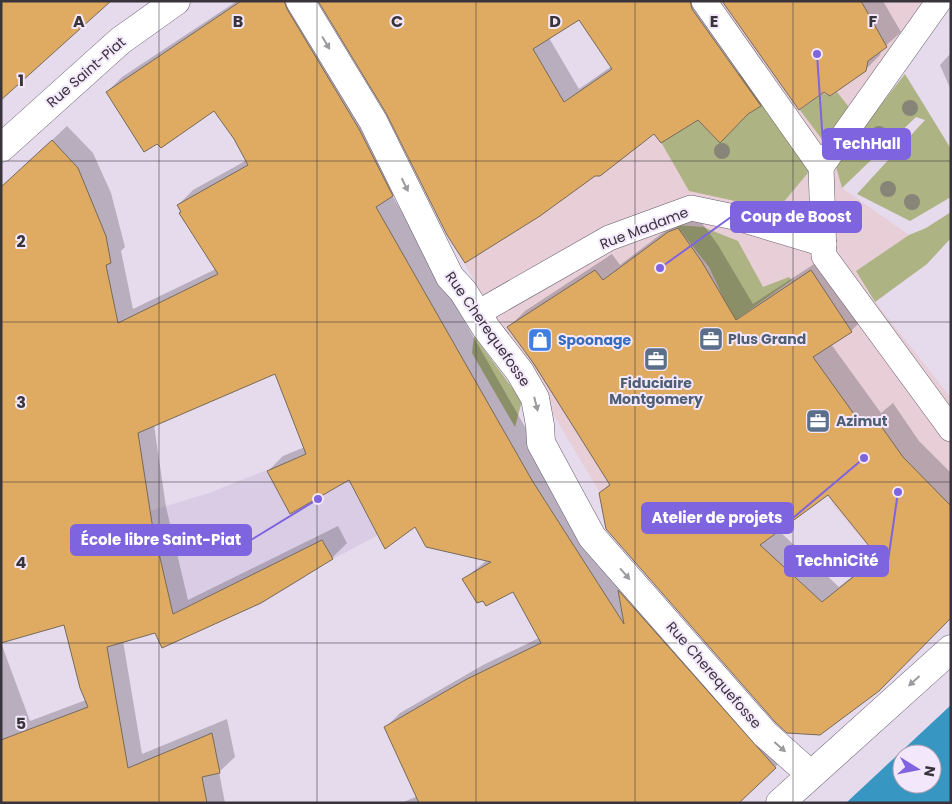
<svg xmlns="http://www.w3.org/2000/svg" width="952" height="804" font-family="Poppins,sans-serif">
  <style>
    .commercial { fill: #e7ced7 }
    .built { fill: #dbcce6 }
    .green { fill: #aeb383 }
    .water { fill: #3896c3; fill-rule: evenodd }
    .shadow { fill: #0003; fill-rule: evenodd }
    .building { fill: #dfab62; stroke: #766a5a; fill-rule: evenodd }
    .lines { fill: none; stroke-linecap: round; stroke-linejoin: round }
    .pedestrian-casing { stroke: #655b6b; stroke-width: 26 }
    .minor-casing { stroke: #655b6b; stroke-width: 29 }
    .tertiary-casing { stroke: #655b6b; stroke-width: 29 }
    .pedestrian { stroke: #fff; stroke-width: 25 }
    .minor { stroke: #fff; stroke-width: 28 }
    .tertiary { stroke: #fff; stroke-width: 28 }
    .tree { fill: #878478 }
    .oneway { fill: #9c9a9e }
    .grid { fill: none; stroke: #39343c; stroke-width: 1; stroke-opacity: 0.55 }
    .labels { text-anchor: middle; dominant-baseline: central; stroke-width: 4; stroke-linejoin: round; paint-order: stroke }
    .street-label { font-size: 14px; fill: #39343c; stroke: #f3e8fb }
    .service-label { font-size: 14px; font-weight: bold; fill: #4e5e75; stroke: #f3e8fb; text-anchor: start }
    .shop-label { font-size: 14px; font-weight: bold; fill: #366cbe; stroke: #f3e8fb; text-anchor: start }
    .grid-label { font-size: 16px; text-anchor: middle; font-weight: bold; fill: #39343c; stroke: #f3e8fb; stroke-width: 4; stroke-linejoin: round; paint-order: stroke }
    .leader { fill: none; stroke: #7e64df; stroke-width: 2 }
    .callout-dot { fill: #7e64df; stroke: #f3e8fb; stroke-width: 2 }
    .callout { fill: #7e64df; stroke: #7e64df; stroke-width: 2 }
    .callout-label { font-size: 15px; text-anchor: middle; font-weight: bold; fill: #fff }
  </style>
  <rect width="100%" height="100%" fill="#e6daed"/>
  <path class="commercial" d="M693,1H933L835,163L842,188L909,235L856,271L870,295L951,398V580L913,520L873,552L833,505L829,494L763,542L756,544L600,493L464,263L655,135L661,142L741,72L691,3Z"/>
  <path class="built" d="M370,419L380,534L303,575L304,578L261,604L178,639L150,511L209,493L292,460L294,463Z"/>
  <g class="green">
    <path d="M741,72L812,168L777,210L689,191L661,142Z"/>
    <path d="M905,74L951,149V197L910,221L857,194L925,120L916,117L842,188L835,163Z"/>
    <path d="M837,92L852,111L827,146L800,110L823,93L831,96Z"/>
    <path d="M951,212V238L927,264L875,302L856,271L909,235L926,228Z"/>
    <path d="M676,225L703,227L738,241L763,287L789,277L792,280L734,321L709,267Z"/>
    <path d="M474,336L522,401L515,427L472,353Z"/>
  </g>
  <path class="water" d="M951,705V803H846ZM902,754H932V784H902Z"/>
  <g class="shadow">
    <path d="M237,1H306L407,180L392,195L548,467L790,753L737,803H401L418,796L385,728L400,713L483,665L539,638L513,590L463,580L487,560L415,525L349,478L268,471L283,456L305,447L275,372L154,425L166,507L188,600L338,526L347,543L332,558L156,632L123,641L142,754L227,719L235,757L219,772L225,803H1V643L30,721L86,700L1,188L67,126L93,153L111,193L125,247L121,251L133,309L216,269L178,205L193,190L247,160L235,138L215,110L107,92L122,77Z"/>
    <path d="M322,1H711L774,91L760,105L698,118L654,132L594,175L387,112ZM580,18L612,66L579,89L549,38Z"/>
    <path d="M723,1H883L901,32L881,50L880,55L865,70Z"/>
    <path d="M951,53V90L940,65Z"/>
    <path d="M694,212L718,245L753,304L828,255L868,314L851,331L831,344L881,413L893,403L919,441L951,473V616L787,731L600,493L611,483L509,327L525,311L612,254L620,265L685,216ZM828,493L879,555L839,587L778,530Z"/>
  </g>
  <g class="building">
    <path d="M1,1H111L1,100Z"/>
    <path d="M241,1H284L287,9L359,129L393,196L376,207L533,482L624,624L618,590L776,768L739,803H419L384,727L467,679L541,643L513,592L486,606L483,601L477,603L462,579L491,562L426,547L415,527L385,549L349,480L290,514L267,471L306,454L275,374L138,433L152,523L173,614L322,540L333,559L261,603L162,648L155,633L107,647L128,768L212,733L220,773L202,777L207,803H1V740L88,707L80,688L64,625L1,643V187L52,140L78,168L106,236L111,263L106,265L118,323L218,274L179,213L181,212L177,205L248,165L234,139L214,111L161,148L157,144L144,152L106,92Z"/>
    <path d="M318,1H690L692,9L761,106L748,114L720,143L698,120L661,143L654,134L600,176H595L540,216L465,263L447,235L386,113ZM579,20L612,69L564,102L533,49Z"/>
    <path d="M722,1H861L887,47L868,61L866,71L830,96L824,92L799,110Z"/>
    <path d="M678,228L702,262L736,320L811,270L852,332L813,357L864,428L876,419L903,457L951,506V618L879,691L820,735L787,733L776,723L606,529L599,493L610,485L534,364L507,327L595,270L603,280L668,232ZM828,495L878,557L822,602L760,545Z"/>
  </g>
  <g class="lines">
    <defs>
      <g id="pedestrian">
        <path d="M704,1L821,167L824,256L951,429"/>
        <path d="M821,167L939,1"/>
        <path d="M476,314L609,238L691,208L734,217L824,244"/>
      </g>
      <g id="minor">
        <path d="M300,1L373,121L450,277L463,291L486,328L520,372L535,398L540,425L541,443L592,537L765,734L810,774"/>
        <path d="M780,803L951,649"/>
      </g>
      <path id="tertiary" d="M1,148L120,41L176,1"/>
    </defs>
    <use href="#pedestrian" class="pedestrian-casing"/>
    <use href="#minor" class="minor-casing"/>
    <use href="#tertiary" class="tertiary-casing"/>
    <use href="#pedestrian" class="pedestrian"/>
    <use href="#minor" class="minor"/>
    <use href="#tertiary" class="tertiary"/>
  </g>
  <g class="tree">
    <circle cx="910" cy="108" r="8"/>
    <circle cx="879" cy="134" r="8"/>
    <circle cx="722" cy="151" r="8"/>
    <circle cx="888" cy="189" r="8"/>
    <circle cx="912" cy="202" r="8"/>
  </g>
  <defs><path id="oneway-solid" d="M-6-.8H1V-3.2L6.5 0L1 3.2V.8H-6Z" transform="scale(1.25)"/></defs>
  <g class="oneway">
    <use href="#oneway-solid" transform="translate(326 43) rotate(59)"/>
    <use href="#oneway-solid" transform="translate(405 185) rotate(64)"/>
    <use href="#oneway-solid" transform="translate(536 404) rotate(76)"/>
    <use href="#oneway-solid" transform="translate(625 574) rotate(49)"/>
    <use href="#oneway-solid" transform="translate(914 681) rotate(138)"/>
    <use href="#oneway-solid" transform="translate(780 747) rotate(41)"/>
  </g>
  <path class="grid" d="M159,1V803M317,1V803M476,1V803M635,1V803M793,1V803M1,161H951M1,322H951M1,482H951M1,643H951"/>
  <defs>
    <symbol id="office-square" viewBox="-11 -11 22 22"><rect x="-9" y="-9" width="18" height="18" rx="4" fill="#5c6f8a" stroke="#f3e8fb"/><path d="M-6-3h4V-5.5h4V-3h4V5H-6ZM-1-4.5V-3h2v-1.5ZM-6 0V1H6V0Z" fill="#fff"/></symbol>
    <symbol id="shop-square" viewBox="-11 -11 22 22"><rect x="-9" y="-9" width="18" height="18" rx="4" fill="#3f7fe0" stroke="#f3e8fb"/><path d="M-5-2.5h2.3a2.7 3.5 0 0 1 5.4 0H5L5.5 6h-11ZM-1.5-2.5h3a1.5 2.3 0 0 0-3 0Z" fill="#fff"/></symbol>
  </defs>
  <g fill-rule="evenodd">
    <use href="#office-square" x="697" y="325" width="28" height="28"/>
    <use href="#shop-square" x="526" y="326" width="28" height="28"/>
    <use href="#office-square" x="642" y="345" width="28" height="28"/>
    <use href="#office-square" x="804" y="407" width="28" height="28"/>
  </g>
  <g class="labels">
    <g class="street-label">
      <text transform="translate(86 72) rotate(-41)">Rue Saint-Piat</text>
      <text transform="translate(644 228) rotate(-21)">Rue Madame</text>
      <text transform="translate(488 329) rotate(55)">Rue Cherequefosse</text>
      <text transform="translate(714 675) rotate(49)">Rue Cherequefosse</text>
    </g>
    <g class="service-label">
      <text x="728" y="339">Plus Grand</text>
      <text x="656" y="383" text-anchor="middle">Fiduciaire<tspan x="656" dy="16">Montgomery</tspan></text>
      <text x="836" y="421">Azimut</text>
    </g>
    <g class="shop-label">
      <text x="558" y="340">Spoonage</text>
    </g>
  </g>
  <g class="grid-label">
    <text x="79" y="27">A</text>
    <text x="238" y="27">B</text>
    <text x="397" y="27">C</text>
    <text x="555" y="27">D</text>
    <text x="714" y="27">E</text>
    <text x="873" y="27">F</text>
    <text x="21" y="86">1</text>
    <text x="21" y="247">2</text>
    <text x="21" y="408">3</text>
    <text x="21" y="568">4</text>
    <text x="21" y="729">5</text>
  </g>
  <path class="leader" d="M817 54L823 144M660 268L731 217M864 458L793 518M318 499L251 540M898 492L888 561"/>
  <g class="callout-dot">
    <circle cx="817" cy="54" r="5"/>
    <circle cx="660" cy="268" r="5"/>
    <circle cx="864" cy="458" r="5"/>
    <circle cx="318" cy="499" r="5"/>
    <circle cx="898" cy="492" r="5"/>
  </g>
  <g class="callout">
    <rect x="823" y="129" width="87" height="30" rx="5"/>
    <rect x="731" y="202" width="130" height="30" rx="5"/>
    <rect x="642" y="503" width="151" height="30" rx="5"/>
    <rect x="71" y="525" width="180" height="30" rx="5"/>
    <rect x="785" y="546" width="103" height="30" rx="5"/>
  </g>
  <g class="callout-label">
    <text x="867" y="149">TechHall</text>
    <text x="796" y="222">Coup de Boost</text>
    <text x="717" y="523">Atelier de projets</text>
    <text x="161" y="545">École libre Saint-Piat</text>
    <text x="837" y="566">TechniCité</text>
  </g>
  <rect width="952" height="804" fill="none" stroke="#39343c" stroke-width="5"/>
  <g transform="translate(917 769) rotate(100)"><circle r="24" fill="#f3e8fb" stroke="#a9a0af"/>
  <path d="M0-4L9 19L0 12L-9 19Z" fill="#7e64df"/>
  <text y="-8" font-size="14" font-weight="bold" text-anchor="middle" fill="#39343c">N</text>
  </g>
</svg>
